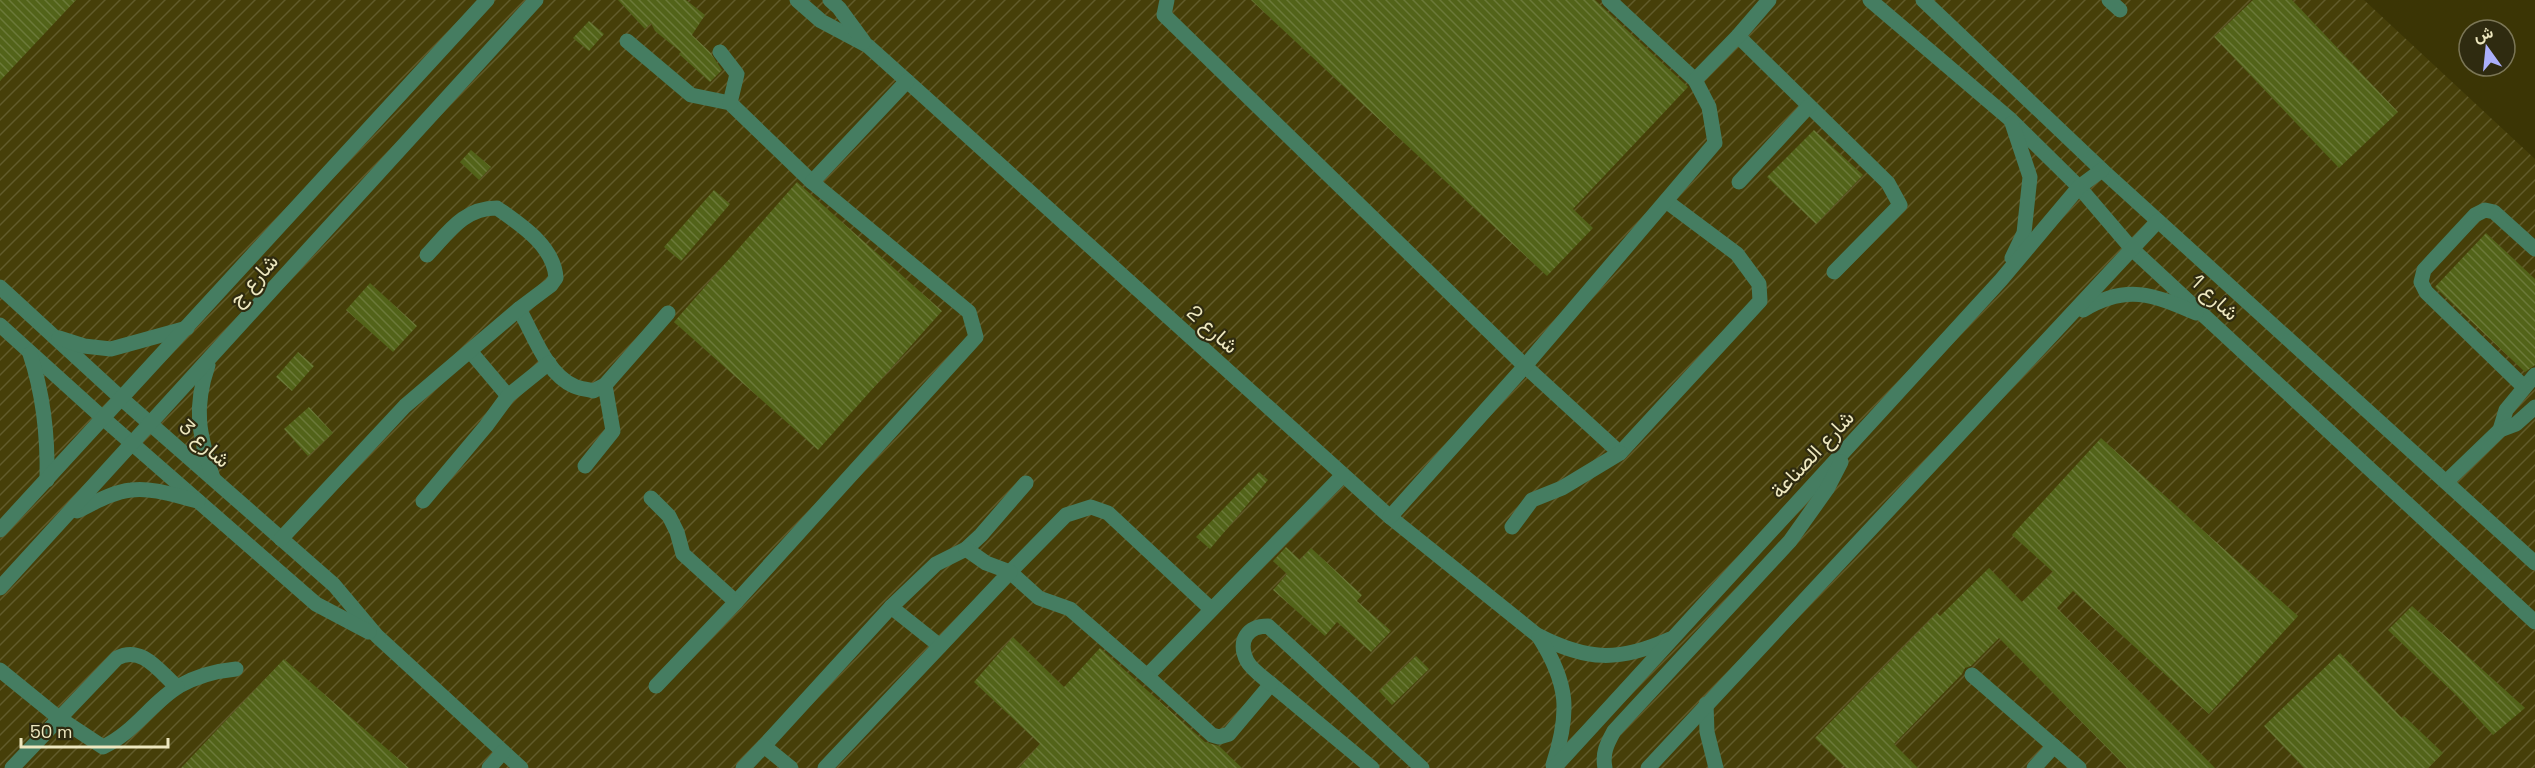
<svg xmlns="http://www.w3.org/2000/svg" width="2535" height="768" font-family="'Space Grotesk',Vazirmatn,sans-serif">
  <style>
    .industrial { fill: url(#industrial-furrows) }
    .building { fill: url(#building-back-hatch) }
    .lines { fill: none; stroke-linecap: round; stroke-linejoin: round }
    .minor { stroke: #457d61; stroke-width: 15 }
    .labels { text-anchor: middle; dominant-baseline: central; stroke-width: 4.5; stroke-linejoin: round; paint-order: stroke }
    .street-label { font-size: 21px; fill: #ede7bf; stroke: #2f2b10 }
  </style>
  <defs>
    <pattern id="industrial-furrows" width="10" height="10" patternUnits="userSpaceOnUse" patternTransform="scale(1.5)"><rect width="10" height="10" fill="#463f09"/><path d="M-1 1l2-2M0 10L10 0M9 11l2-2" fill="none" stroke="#615b2b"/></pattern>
    <pattern id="building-back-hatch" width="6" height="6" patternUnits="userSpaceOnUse" patternTransform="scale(1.5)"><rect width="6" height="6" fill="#526319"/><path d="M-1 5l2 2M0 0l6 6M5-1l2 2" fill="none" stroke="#6b7939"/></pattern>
  </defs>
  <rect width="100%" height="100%" fill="#3b3505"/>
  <path class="industrial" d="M0,0H2364L2535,159V768H0Z"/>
  <g class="building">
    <path d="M0,0H76L0,81Z"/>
    <path d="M618,0H686L705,15L692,35L710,52L722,70L710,82L679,54L681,52L655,31L651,23L645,29Z"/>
    <path d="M1251,0H1595L1688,87L1573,209L1593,228L1547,276Z"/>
    <path d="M2253,0H2292L2398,112L2339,168L2214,37Z"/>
    <path d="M589,21L604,34L589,51L573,38Z"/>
    <path d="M1814,130L1863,175L1816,224L1767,177Z"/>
    <path d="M471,150L491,167L479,180L460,162Z"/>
    <path d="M797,182L942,311L818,450L674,322Z"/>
    <path d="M714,190L730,204L681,261L664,247Z"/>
    <path d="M2486,233L2535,279V365L2525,372L2435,287Z"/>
    <path d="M370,283L417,326L393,352L346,310Z"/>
    <path d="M298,352L314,366L292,391L276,377Z"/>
    <path d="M309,407L333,433L308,456L284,429Z"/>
    <path d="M2101,438L2298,616L2209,714L2073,591L2057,608L2215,768H2127L1999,638L1971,666L1965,668L1962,674L1894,744L1918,768H1846L1815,738L1937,613L1940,616L1989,568L2022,602L2053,572L2012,535Z"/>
    <path d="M1259,472L1268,480L1210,549L1196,537Z"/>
    <path d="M1286,547L1300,560L1311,548L1362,595L1357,601L1391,631L1371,652L1337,622L1325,636L1273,590L1287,574L1273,561Z"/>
    <path d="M2412,606L2525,708L2493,735L2457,696L2388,630Z"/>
    <path d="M1013,637L1064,687L1100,648L1205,742L1219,746L1242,768H1019L1040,744L974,682Z"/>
    <path d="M2340,653L2402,718L2404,716L2443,753L2428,768H2304L2264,726Z"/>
    <path d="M1416,656L1429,669L1392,705L1379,691Z"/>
    <path d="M284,659L409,768H181Z"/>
  </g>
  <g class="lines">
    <g class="minor">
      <path d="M797,0L821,21L868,46L907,81L1390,517L1537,635C1587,661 1619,662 1670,639"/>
      <path d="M830,0L839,8L864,42"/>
      <path d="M1167,0L1164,15L1525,366L1620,453L1760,301L1759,284L1737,254L1666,201"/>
      <path d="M1609,0L1695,80"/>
      <path d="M1870,0L2011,120L2079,187L2132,249L2535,622"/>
      <path d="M1923,0L2102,170L2535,563"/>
      <path d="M2109,0L2120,10"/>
      <path d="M1738,36L1888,183L1900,205L1834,272"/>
      <path d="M627,41L691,95L730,103L812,182"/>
      <path d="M720,52L737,74L730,103"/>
      <path d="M1739,182L1809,106"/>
      <path d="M2012,258L2024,233L2030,177L2012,123"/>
      <path d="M0,287L122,399L334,585L377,636L521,768"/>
      <path d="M519,309C533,333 546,374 574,386C580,389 587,389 593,391L605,385L668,313"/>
      <path d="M2083,310C2126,284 2153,294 2196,313"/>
      <path d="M0,325L104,419L316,604L369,632"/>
      <path d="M59,338L84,346L111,349L187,328"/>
      <path d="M470,351L508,396"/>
      <path d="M30,354C44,396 48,436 47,480"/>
      <path d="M208,365C193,409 199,434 213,478"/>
      <path d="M2524,387L2426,292L2421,282L2424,270L2475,215L2485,210L2494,212L2535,249"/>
      <path d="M2500,430L2506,410L2535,375"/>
      <path d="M585,466L613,431L605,385"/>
      <path d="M2446,482L2500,430L2516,424L2535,407"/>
      <path d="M651,498L669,516L677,532L683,554L736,602L976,337L969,312L812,182L907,81"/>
      <path d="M423,501L486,426L508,396L549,363"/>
      <path d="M77,511C94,503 112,492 131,490C152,487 177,496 198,501"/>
      <path d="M1390,517L1525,366L1715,143L1709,107L1695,80L1738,36L1769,0"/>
      <path d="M1512,527L1532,500L1562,488L1620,453"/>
      <path d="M0,530L487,0"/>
      <path d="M281,539L405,406L519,309L551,285L556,278C554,246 521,225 497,208C463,208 448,233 427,255"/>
      <path d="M0,588L536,0"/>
      <path d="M891,607L940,646"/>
      <path d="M1211,609L1108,513L1091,507L1066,515L1010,572L1039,598L1070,609L1147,676L1343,475"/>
      <path d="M1539,637C1569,684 1570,713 1553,765"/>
      <path d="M0,670L59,718L103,747C135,732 151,703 179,686C197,676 215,671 236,669"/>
      <path d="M1972,675L2079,768"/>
      <path d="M1147,676L1212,735L1219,737L1229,734L1271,684L1372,768"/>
      <path d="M1271,684C1264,678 1251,669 1247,661C1237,640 1248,626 1268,626L1422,768"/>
      <path d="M656,686L736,602"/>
      <path d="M1706,704L1707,732L1716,768"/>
      <path d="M764,746L891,607L936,564L966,549L981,535L1026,483"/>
      <path d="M12,768L117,658C142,645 159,671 177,687"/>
      <path d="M489,768L503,752"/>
      <path d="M743,768L764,746L791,768"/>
      <path d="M825,768L1010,572L986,563L966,549"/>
      <path d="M1554,768L2001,280L2079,187L2102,170"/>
      <path d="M1605,768C1602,753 1607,744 1614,731L1790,541L1827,489L1841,462"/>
      <path d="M1648,768L2158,221"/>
      <path d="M2034,768L2054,746"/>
    </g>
  </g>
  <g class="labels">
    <g class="street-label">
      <text transform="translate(253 280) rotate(-48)">شارع ج</text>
      <text transform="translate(2215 297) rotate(43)">شارع 1</text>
      <text transform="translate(1213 329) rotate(42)">شارع 2</text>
      <text transform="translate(205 443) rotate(42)">شارع 3</text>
      <text transform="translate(1812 454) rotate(-47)">شارع الصناعة</text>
    </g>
  </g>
  <g transform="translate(2487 48) rotate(345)"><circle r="28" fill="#2f2b10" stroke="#7b7656" stroke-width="1.5"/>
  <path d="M0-4.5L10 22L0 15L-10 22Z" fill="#abaffb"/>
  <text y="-9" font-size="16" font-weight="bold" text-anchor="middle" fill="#ede7bf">ش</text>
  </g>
  <path d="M21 738v9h147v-9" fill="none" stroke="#ede7bf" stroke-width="3"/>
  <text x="30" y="738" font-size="18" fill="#ede7bf" stroke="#2f2b10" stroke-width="4.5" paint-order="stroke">50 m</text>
</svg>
